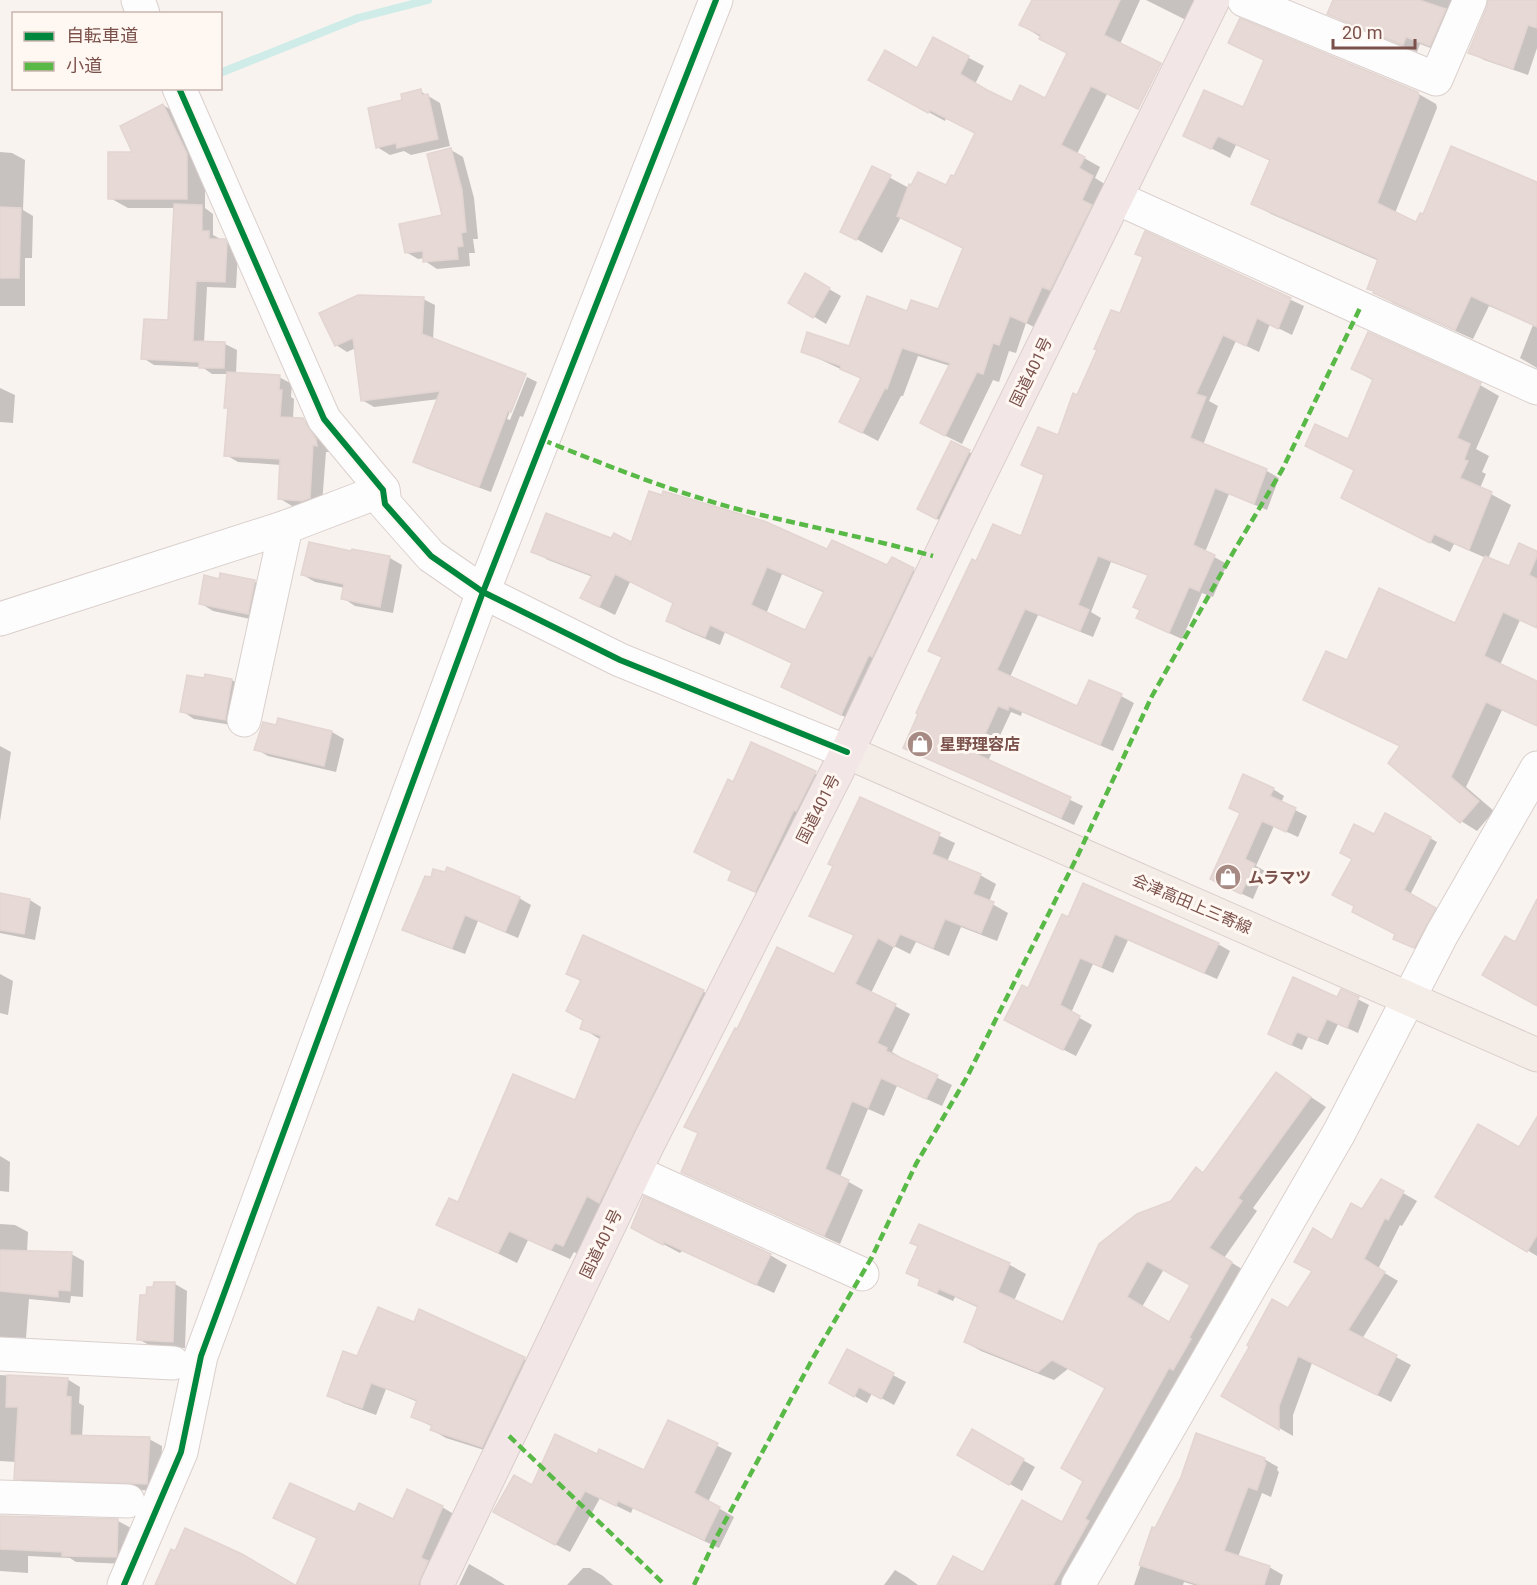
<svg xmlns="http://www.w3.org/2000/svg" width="1537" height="1585" font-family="Roboto,'Noto Sans JP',sans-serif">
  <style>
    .shadow { fill: #0003; fill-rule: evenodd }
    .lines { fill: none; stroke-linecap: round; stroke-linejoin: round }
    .stream { stroke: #cfece8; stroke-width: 8 }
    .building { fill: #e6d9d6; stroke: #e3d5d1; stroke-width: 1.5; fill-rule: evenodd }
    .minor-casing { stroke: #dad0cd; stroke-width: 35 }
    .major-casing { stroke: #dacecb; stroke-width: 35 }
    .highway-casing { stroke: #dacecb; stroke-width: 35 }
    .minor { stroke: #fefdfd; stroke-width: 33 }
    .major { stroke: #f4ece7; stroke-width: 33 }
    .highway { stroke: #f2e7e6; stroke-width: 33 }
    .quiet { stroke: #58b947; stroke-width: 4.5; stroke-dasharray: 9 4.5; stroke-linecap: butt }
    .cycleway-casing { stroke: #fff7f2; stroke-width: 10 }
    .cycleway { stroke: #00873e; stroke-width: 6 }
    .labels { text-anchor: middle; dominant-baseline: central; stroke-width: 6; stroke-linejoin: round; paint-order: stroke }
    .street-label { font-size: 16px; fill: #7b514b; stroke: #fff7f2 }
    .poi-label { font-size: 16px; font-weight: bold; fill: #7b514b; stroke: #fff7f2; text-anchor: start }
  </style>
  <rect width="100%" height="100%" fill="#f9f3ef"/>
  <g class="shadow">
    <path d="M1033,0H1140L1120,44L1159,63L1137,109L1107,94L1077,154L1100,167L1095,178L1108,186L1042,331L1026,323L1016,353L1009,351L999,382L993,380L962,444L938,432L950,366L918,356L903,396H901L878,441L857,430L862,379L802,351L850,348L938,311L964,249L901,217L882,253L842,231L872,168L909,188L946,187L955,178L976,134L946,118L945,121L886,89L917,70L934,39L984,66L975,84L1012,104L1046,100L1068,54L1021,25Z"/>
    <path d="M1146,0H1214L1200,27Z"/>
    <path d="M1332,0H1467L1444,53L1420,44L1417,52L1342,21L1329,13L1334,1Z"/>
    <path d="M1490,0H1537V48L1528,75L1484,60L1470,52Z"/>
    <path d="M1230,42L1417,93L1436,104L1437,108L1395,213L1417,224L1537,185V368L1520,358L1533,325L1489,306L1473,339L1393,303L1369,288L1379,261L1271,214L1253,203L1271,161L1236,145L1230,158L1185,135L1243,109L1266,61Z"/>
    <path d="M1162,65L1177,73L1155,117L1140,110Z"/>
    <path d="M420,91L440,103L450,146L411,155L404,151L390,155L377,147L404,101Z"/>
    <path d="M163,105L181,116L205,165V208L213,214V235L237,248L238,251L236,288L207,287L204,343L225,344L237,350L236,374L279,377L292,384L291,397L294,399L293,419L303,420L316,427L328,447L329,452H326L322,504L315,507L292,506L279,498L281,465L238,462L226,455L230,410L226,407L228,374H212L202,367L154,365L143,358L169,321L175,208H128L110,198Z"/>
    <path d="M451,150L463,157L474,198L478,239H473L475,253H469L470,266L437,269L425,261V258L418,259L406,252L444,217Z"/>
    <path d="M0,152L12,153L25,160L23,210L33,216L32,258H25V306H0Z"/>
    <path d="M1146,233L1304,306L1292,335L1270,324L1259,352L1236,341L1209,401L1218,406L1203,445L1267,471L1279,478L1267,510L1229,494L1205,552L1227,564L1213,597L1202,593L1182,639L1151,625L1141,610L1149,576L1111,562L1091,612L1101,618L1093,637L1038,615L1010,677L1078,708L1121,696L1134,703L1113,751L1022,712L1021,716L1011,712L988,761L1083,806L1074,825L905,748L943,658L930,650L977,563L1022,538L1045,476L1023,465L1058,437L1120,315L1144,258Z"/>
    <path d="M805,275L841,296L826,324L790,302Z"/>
    <path d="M423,299L435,305L433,340L524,375L507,419L510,420L527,377L537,382L523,417L520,416L491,492L426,468L415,462L439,399L374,407L362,400L356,348L347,352L336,345Z"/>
    <path d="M1369,334L1480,385L1499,396L1476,449L1489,456L1482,472L1486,474L1480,488L1511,505L1488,559L1510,568L1537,551V628L1520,620L1500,665L1537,683V726L1502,710L1466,787L1494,811L1477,831L1461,821L1401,746L1305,700L1347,662L1456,625L1486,558L1454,544L1450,552L1362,508L1356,471L1307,445L1348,441L1374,381L1353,369Z"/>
    <path d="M0,388L15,395L13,423L0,422Z"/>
    <path d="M952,443L982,459L949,525L931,516Z"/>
    <path d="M614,535L632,544L828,551L887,567L892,559L928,578L856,722L798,695L794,664L725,632L720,645L682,629L668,621L675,604L630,582L615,615L597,606L593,577L548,560L533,551L612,540ZM782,574L825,593L805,632L766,614Z"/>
    <path d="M353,553L390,558L402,565L393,613L355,606L343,598L345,588L315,582L303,575Z"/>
    <path d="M222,575L255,582L267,589L260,621L213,611L200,603L220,580Z"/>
    <path d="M206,676L232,680L244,688L238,726L194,719L182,711Z"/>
    <path d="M279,720L332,732L344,739L336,772L268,756L256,749L277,727Z"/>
    <path d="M751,744L828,780L768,898L730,880L734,871Z"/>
    <path d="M0,746L11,752L0,821Z"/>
    <path d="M1273,789L1284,796L1281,803L1307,816L1298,837L1274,826L1256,866L1265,871L1253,899L1223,885L1241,814L1231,808Z"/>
    <path d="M861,799L955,843L947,862L980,875L996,884L989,902L1008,913L997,941L961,927L949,956L916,942L910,954L894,946L871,993L910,1014L892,1052L902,1058L901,1060L952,1085L942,1106L897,1086L884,1116L868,1109L840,1177L863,1190L840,1244L698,1180L682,1171L835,976L855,936L811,915L834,866Z"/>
    <path d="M1374,836L1430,838L1437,842L1410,895L1441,913L1421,951L1401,942L1397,934Z"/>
    <path d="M0,895L30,900L41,907L35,940L0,933Z"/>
    <path d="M519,898L531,905L518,938L478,921L465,954L416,936L404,929Z"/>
    <path d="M1063,916L1218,944L1230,951L1217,979L1128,940L1113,973L1093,964L1071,1013L1092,1025L1076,1056L1019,1027L1029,990Z"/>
    <path d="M584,937L704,992L722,1002L582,1256L574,1252L570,1259L528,1240L517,1263L438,1224L576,1102L601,1040L582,1028L585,1020L582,982L567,973Z"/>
    <path d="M0,974L13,981L8,1015L0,1013Z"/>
    <path d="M1342,991L1369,1005L1358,1033L1338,1024L1328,1045L1308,1037L1302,1050L1280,1040L1338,999Z"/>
    <path d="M1276,1074L1326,1107L1253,1208L1257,1211L1224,1258L1247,1272L1071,1585H959L984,1574L1063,1524L1085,1480L1107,1388L1069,1368L1054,1380L981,1351L965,1342L979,1308L955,1297L953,1301L935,1293L920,1284L922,1280L908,1272L919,1247L920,1226L1010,1265L1026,1274L1014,1301L1063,1324L1172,1202L1204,1174ZM1164,1269L1192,1285L1170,1324L1142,1307Z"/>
    <path d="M1537,1120V1256L1437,1197L1519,1150Z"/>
    <path d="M0,1156L10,1162L9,1192L0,1191Z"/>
    <path d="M1382,1181L1417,1201L1402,1226L1400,1225L1378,1269L1398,1281L1362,1339L1411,1365L1391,1402L1312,1363L1293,1415V1436L1223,1396L1288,1310L1333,1242L1363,1211Z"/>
    <path d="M644,1198L770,1255L787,1265L774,1293L682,1251L680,1253L650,1237L634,1220Z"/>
    <path d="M0,1224L15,1225L28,1232L27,1252L71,1254L84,1261L83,1297L71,1296L70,1303L29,1299L26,1338L5,1337V1345L0,1349Z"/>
    <path d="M175,1284L187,1291L185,1348L151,1346L138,1339L147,1296Z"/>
    <path d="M420,1311L539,1366L497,1454L446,1438L432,1430L433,1427L413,1417L418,1402L386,1389L376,1415L343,1403L329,1395L415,1324Z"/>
    <path d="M848,1351L906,1382L894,1405L872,1393L867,1403L831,1383Z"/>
    <path d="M0,1375L67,1379L80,1387L79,1403L84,1406L82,1437L149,1439L162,1446L160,1491L29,1485L16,1478V1462L0,1461Z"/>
    <path d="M669,1422L732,1453L708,1502L734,1517L719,1548L633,1508L631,1513L600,1498L570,1552L509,1520L533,1487L598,1456L644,1472Z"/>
    <path d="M972,1431L1035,1467L1022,1491L959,1455Z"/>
    <path d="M1264,1459L1278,1467L1277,1470L1279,1472L1271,1497L1262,1493L1238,1557L1269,1567L1283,1575L1280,1585H1194L1184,1582L1183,1585H1134L1153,1529L1156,1530Z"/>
    <path d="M442,1507L457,1516L435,1585H347L318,1539L275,1518L356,1514L394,1521Z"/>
    <path d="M0,1516L118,1521L131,1528L128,1564L76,1562L70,1558L28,1556V1573L0,1571Z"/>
    <path d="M469,1564L492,1577L505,1585H459Z"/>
    <path d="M583,1568H590L603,1576L613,1585H567Z"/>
    <path d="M895,1570L907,1577L918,1585H884Z"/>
  </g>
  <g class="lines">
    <path class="stream" d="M220,73L358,18L428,0"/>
  </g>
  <g class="building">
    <path d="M1032,0H1120L1104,35L1161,63L1138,109L1091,86L1061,145L1085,157L1079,168L1093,176L1082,200L1092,205L1050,290L1042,287L1026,323L1010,316L999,345L993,343L983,374L977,372L945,436L920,423L950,363L902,348L887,389L885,388L862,433L839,422L861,378L840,369L841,366L801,352L807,332L849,346L867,296L907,311L911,300L938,309L963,248L897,216L909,184L911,185L918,172L946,185L951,175L954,176L975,133L930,110L928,113L868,80L885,50L917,68L933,37L969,56L960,74L987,90L1012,102L1020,85L1045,98L1067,53L1039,39L1041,35L1019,25Z"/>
    <path d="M1333,0H1419L1446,9L1430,46L1406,37L1403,45L1327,14Z"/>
    <path d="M1488,0H1537V28L1528,25L1513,69L1468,53L1487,7Z"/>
    <path d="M1240,18L1418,92L1419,97L1377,203L1416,222L1420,213L1423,214L1451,146L1537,182V327L1471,296L1455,330L1373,293L1374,291L1367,289L1378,259L1251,204L1270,160L1218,136L1211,149L1183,136L1204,90L1243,107L1264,60L1228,43Z"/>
    <path d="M421,89L422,95L428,94L438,139L397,148L396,143L376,148L368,108L402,100L401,94Z"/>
    <path d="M163,104L187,154V199H108V152H132L120,126Z"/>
    <path d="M451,148L462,190L466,232L461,233L463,246L457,247L458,259L423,262V251L405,253L399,224L442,215L427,154Z"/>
    <path d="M872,166L891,175L856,240L840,232Z"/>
    <path d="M174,204L202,205V231H209V239H225L227,244L225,282L196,281L193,341L225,342L224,368H199V362L141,359L144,319L168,320Z"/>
    <path d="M0,207L21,208L19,278H0Z"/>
    <path d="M1145,231L1291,298L1278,329L1257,318L1246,346L1223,335L1196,394L1206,397L1190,438L1267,469L1254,504L1215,488L1193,545L1215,555L1199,591L1189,587L1169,633L1136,618L1140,610L1133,607L1148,575L1098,556L1078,605L1089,610L1080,631L1025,609L997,670L1077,706L1089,680L1122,694L1100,745L1009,706L1008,710L998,706L976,754L1071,797L1061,818L903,748L918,714L916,713L942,657L928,651L972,559L976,561L993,524L1021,536L1044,475L1021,465L1038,427L1058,435L1073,393L1077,395L1097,350L1094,349L1111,310L1120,313L1143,257L1135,254Z"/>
    <path d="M805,273L830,288L813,318L788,303Z"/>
    <path d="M358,295L424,297L422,334L526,374L511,412L508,411L479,487L413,462L440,391L361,401L353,338L335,346L319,313Z"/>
    <path d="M1368,332L1481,383L1457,438L1470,444L1464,460L1468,461L1460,478L1492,492L1469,550L1434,534L1430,543L1341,498L1354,470L1305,446L1315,424L1348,439L1373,379L1351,369Z"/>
    <path d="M227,372L280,375L279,390H282L280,417L303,418L316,439L317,446L313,445L310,498L302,501L278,499L280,459L224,456L228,408H224Z"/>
    <path d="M951,441L970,450L936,519L917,509Z"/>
    <path d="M649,491L662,495L663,491L764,521L827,549L832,540L887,565L892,557L914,568L872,657L869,655L841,715L781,687L792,663L710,625L705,637L666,621L673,603L615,574L599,607L580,598L592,575L531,552L546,513L611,538L614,533L631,542L630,546ZM767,567L824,591L805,630L751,605Z"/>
    <path d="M309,542L351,551L352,549L390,556L380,607L341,599L344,584L301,575Z"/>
    <path d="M1519,543L1537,551V556L1529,575L1537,579V628L1503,612L1484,656L1537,681V726L1486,702L1451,777L1479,801L1460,823L1388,763L1400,746L1303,700L1326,651L1347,660L1379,588L1455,623L1485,556L1509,566Z"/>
    <path d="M220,573L255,580L248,614L199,604L204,575L219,579Z"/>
    <path d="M205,674L232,679L225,720L180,712L187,675L204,678Z"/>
    <path d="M278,718L332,731L324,766L254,750L263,722L276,725Z"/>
    <path d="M751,742L816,771L796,811L794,810L755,892L728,880L732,871L694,852L728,779L733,782Z"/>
    <path d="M1243,774L1274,788L1270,796L1296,808L1286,832L1262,821L1245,859L1255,864L1241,894L1210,879L1240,813L1229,808Z"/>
    <path d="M860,797L940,833L932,854L981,874L973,894L994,902L981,933L945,919L933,948L900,934L894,947L878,938L855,984L896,1004L877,1043L887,1048L886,1051L938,1075L926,1099L881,1078L868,1108L852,1101L825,1169L849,1180L824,1236L681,1172L698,1133L684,1127L735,1028L737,1029L777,947L834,974L854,935L809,916L833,866L828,864Z"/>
    <path d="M1385,813L1431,837L1404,890L1436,908L1414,948L1393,939L1395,934L1352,912L1354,906L1332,895L1352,859L1340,853L1354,824L1374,834Z"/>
    <path d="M447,867L520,897L505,932L465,915L452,948L402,930L425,876L431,877L433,869L445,872Z"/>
    <path d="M1083,883L1219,943L1204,973L1115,934L1101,967L1080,958L1060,1005L1080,1016L1063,1050L1004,1020L1022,985L1028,988L1062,914L1068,917Z"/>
    <path d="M0,893L30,899L24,934L0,930Z"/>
    <path d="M1537,899V1006L1482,975L1505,936L1515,942Z"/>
    <path d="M583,935L704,990L599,1203L587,1196L563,1246L555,1243L551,1250L509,1231L498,1253L436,1225L449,1198L458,1202L513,1074L575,1100L601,1036L580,1029L583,1020L566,1011L581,980L566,974Z"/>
    <path d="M1293,977L1337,997L1341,989L1359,997L1347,1028L1327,1019L1317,1040L1297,1032L1291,1045L1268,1034Z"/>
    <path d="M1276,1072L1311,1097L1238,1198L1242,1201L1209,1248L1232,1262L1189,1338L1191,1339L1173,1370L1169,1368L1085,1519L1089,1521L1053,1585H937L953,1556L983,1572L1022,1500L1062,1522L1083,1481L1061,1468L1105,1388L1052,1360L1038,1372L964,1342L978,1306L939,1289L937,1293L918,1285L920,1279L906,1273L918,1246L910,1243L919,1224L1010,1263L998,1292L1063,1322L1099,1244L1137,1214L1171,1201L1196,1167L1203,1173ZM1147,1261L1190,1285L1169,1322L1127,1297Z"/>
    <path d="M1537,1117V1235L1527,1252L1435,1197L1478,1124L1519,1147Z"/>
    <path d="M1381,1179L1404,1191L1388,1220L1385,1218L1364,1259L1385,1272L1348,1330L1397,1355L1377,1395L1298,1356L1279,1406V1430L1221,1396L1249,1347L1247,1345L1272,1299L1288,1308L1312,1271L1294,1262L1313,1228L1332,1240L1351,1203L1362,1209Z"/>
    <path d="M644,1196L771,1254L756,1285L664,1242L663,1245L631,1228Z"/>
    <path d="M0,1250L72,1252L70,1291L58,1290V1297L0,1291Z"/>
    <path d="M154,1282H175L173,1342L137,1340L140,1295H146L147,1287H153Z"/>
    <path d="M378,1307L414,1322L419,1309L525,1357L482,1447L430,1430L432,1425L411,1417L417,1400L371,1383L362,1408L327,1396L343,1351L357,1356Z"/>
    <path d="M847,1349L894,1373L881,1399L859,1387L854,1397L829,1383Z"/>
    <path d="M7,1375L68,1378L66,1396L71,1397L70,1435L150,1437L147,1484L14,1479L18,1407H6Z"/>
    <path d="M668,1420L718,1443L694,1493L720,1507L704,1540L618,1501L616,1506L585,1491L555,1545L493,1512L514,1475L532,1485L555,1434L597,1454L599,1449L644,1470Z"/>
    <path d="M972,1429L1024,1459L1009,1485L957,1455Z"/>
    <path d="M1196,1433L1265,1458L1264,1462L1266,1463L1257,1490L1248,1487L1224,1551L1270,1566L1264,1585H1200L1139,1565L1152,1527L1155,1528L1181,1477Z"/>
    <path d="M290,1483L355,1512L359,1503L393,1519L407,1489L443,1506L421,1558L428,1561L418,1585H296L317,1538L273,1518Z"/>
    <path d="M0,1516L118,1519L117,1553L116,1557L62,1556V1552L0,1549Z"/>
    <path d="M185,1528L242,1554L295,1585H155L171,1549L175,1551Z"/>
  </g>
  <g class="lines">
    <defs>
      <g id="minor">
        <path d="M138,0L143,14"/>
        <path d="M1244,0L1436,79L1470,0"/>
        <path d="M179,88L324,419L383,490L385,504L431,556L483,592L620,660L847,752"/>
        <path d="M1117,198L1537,388"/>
        <path d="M0,619L286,527L383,490"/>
        <path d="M244,720L286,527"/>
        <path d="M635,1172L862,1274"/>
        <path d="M0,1354L173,1363"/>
        <path d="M0,1497L128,1501"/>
        <path d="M124,1585L181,1452L201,1356L483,592L716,0"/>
        <path d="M1078,1585L1339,1133L1442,934L1537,768"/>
      </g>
      <path id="major" d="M847,752L1537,1055"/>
      <path id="highway" d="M437,1585L648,1144L847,752L965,505L1213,0"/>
    </defs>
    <use href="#minor" class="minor-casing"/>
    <use href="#major" class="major-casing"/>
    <use href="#highway" class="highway-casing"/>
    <use href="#minor" class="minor"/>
    <use href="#major" class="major"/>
    <use href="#highway" class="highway"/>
    <g class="quiet">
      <path d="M543,440C608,466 673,492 741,510C805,526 869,538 933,556"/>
      <path d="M509,1436L665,1585"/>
      <path d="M694,1585L715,1540L813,1358L872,1257L916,1164L967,1077L1078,855L1152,696L1234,551L1282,470L1360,308"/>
    </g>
    <defs>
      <g id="cycleway">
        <path d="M179,88L324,419L383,490L385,504L431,556L483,592L620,660L847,752"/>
        <path d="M124,1585L181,1452L201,1356L483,592L716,0"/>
      </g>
    </defs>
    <use href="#cycleway" class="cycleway-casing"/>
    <use href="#cycleway" class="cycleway"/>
  </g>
  <defs>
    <symbol id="shop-disc" viewBox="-11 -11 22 22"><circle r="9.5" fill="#a78a84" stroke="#fff7f2"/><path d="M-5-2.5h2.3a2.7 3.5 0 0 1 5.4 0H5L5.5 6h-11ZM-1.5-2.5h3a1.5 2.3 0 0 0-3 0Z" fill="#fff"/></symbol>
  </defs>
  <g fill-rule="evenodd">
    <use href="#shop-disc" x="905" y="729" width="30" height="30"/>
    <use href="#shop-disc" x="1213" y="862" width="30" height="30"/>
  </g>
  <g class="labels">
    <g class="street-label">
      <text transform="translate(1031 372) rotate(-64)">国道401号</text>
      <text transform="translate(818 809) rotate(-63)">国道401号</text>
      <text transform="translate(1192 904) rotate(23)">会津高田上三寄線</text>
      <text transform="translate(601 1244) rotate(-64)">国道401号</text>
    </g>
    <g class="poi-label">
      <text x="940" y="744">星野理容店</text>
      <text x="1248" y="877">ムラマツ</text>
    </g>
  </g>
  <rect x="12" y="12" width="210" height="78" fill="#fff7f2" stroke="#cab5af" stroke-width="1.5"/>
  <rect x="24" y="32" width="30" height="9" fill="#00873e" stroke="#cab5af" stroke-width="1.5"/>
  <text x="66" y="42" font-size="18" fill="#7b514b">自転車道</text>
  <rect x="24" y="62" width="30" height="9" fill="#58b947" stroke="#cab5af" stroke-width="1.5"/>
  <text x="66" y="72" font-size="18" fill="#7b514b">小道</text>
  <path d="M1333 39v9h82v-9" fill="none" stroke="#7b514b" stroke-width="3"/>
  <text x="1342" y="39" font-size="18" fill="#7b514b" stroke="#fff7f2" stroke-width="4.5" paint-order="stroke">20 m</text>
</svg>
